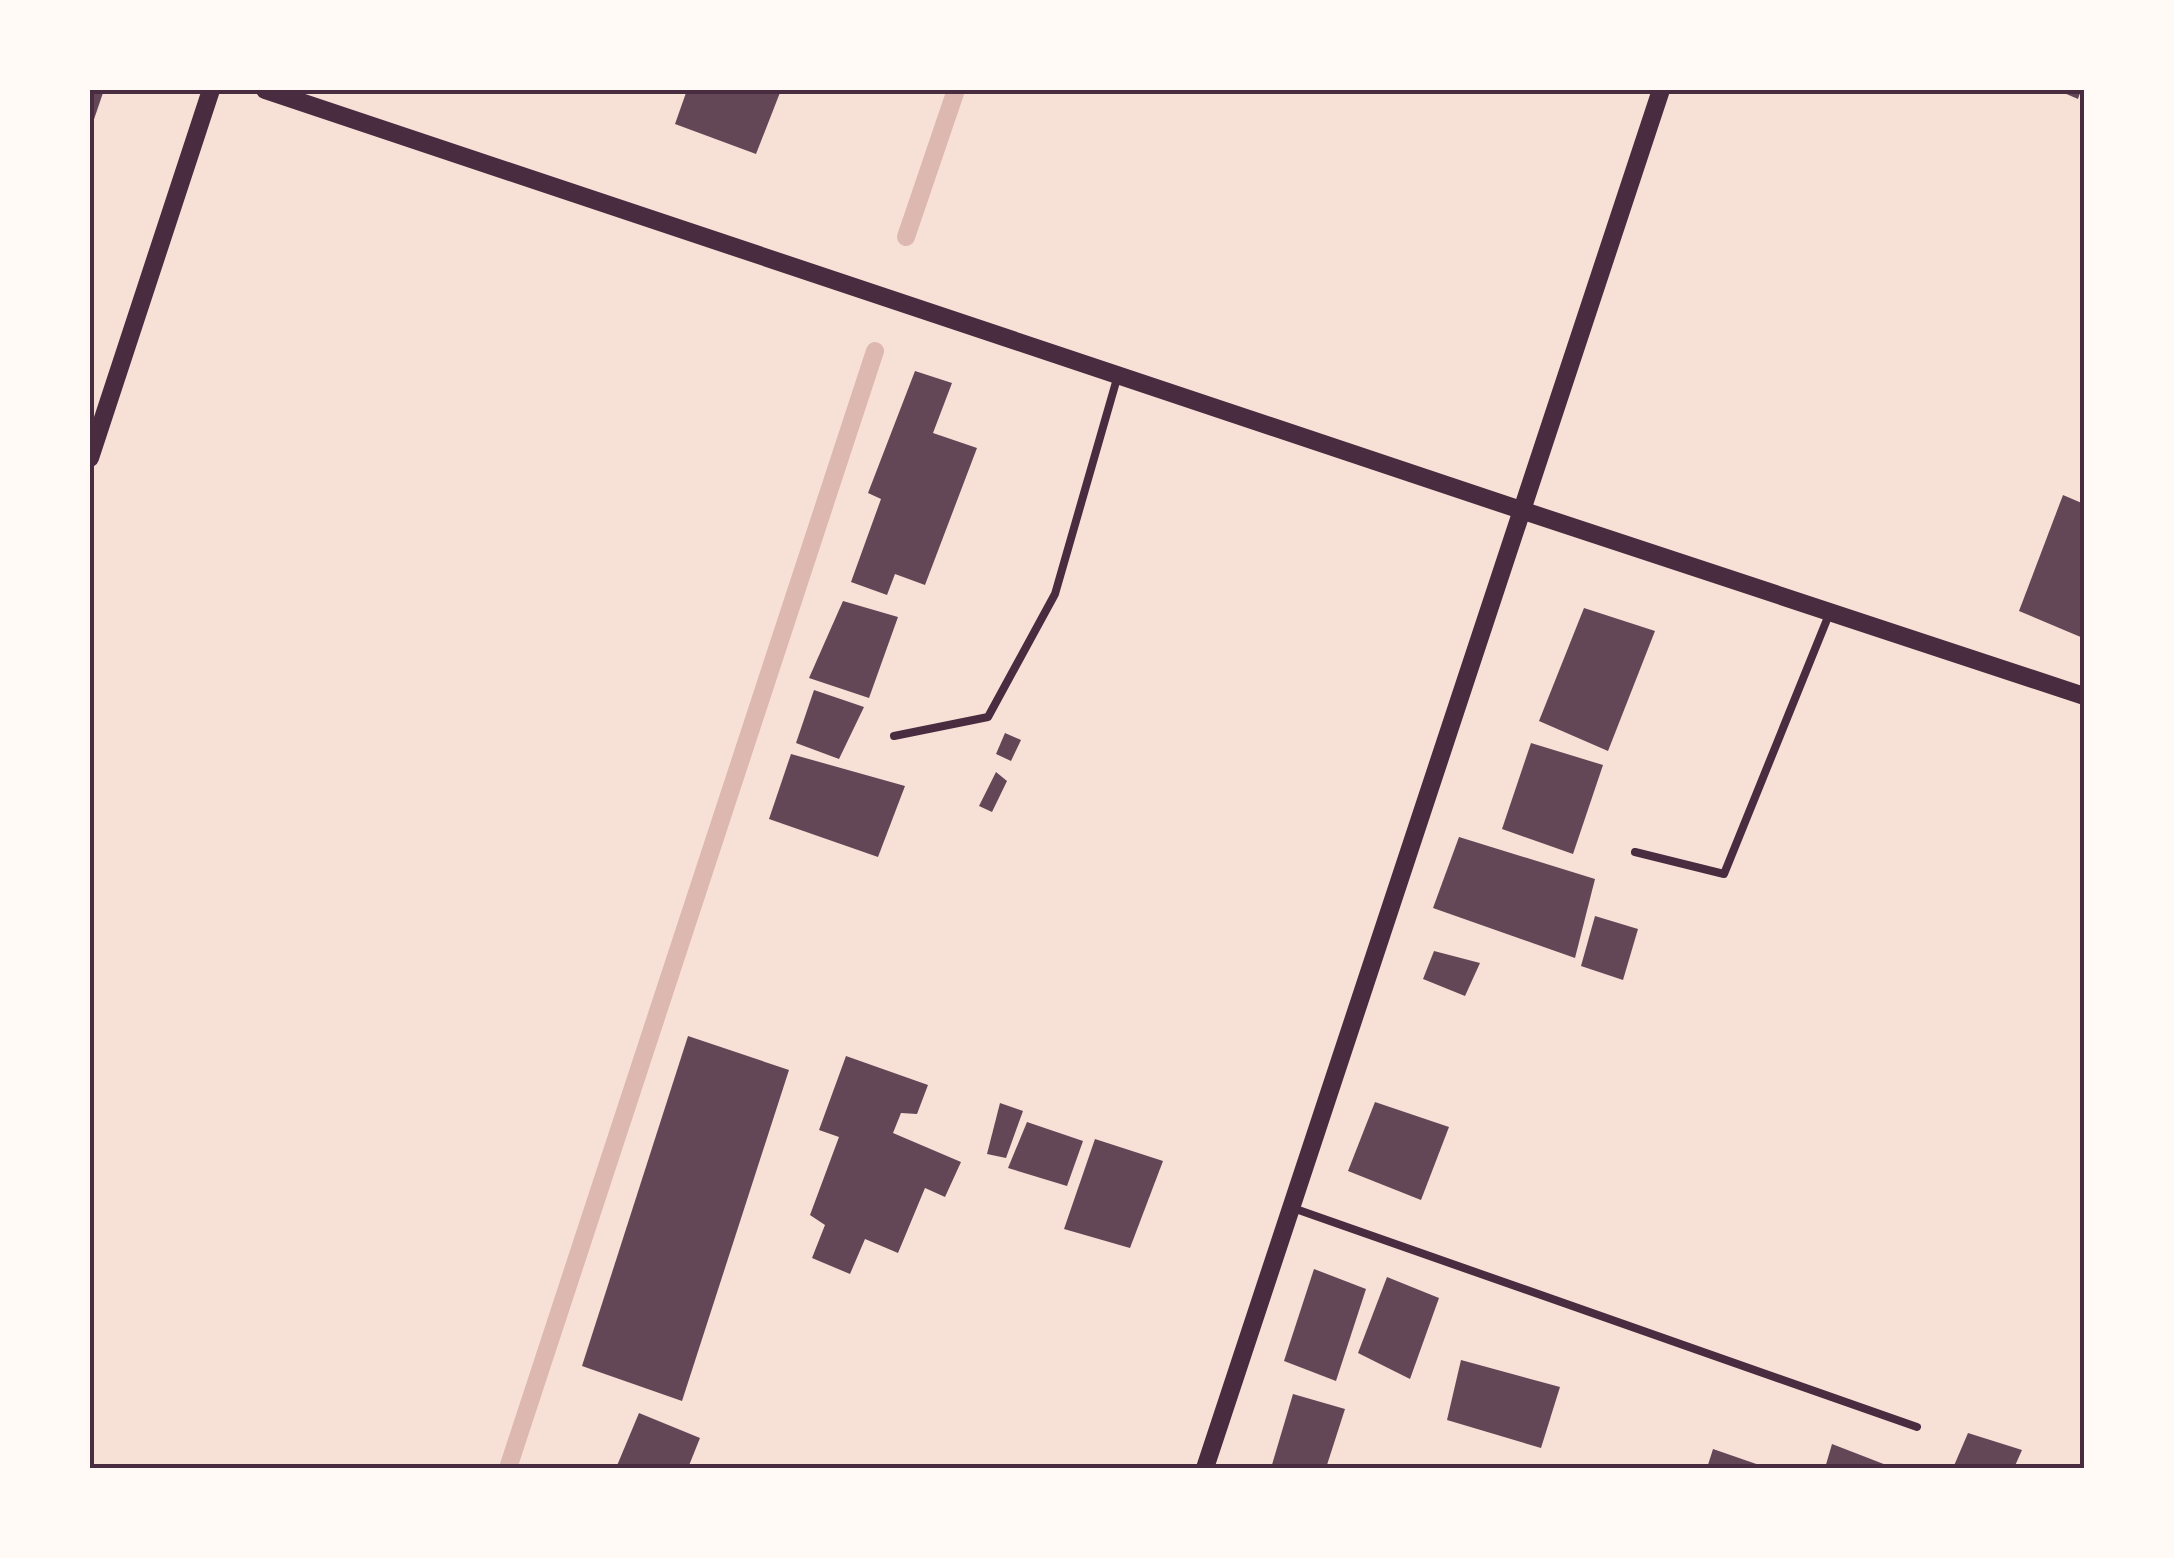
<svg xmlns="http://www.w3.org/2000/svg" width="2174" height="1558" font-family="'PT Sans',sans-serif">
  <style>
    .lines { fill: none; stroke-linecap: round; stroke-linejoin: round }
    .stream { stroke: #dcb8b0; stroke-width: 18 }
    .building { fill: #644757 }
    .service { stroke: #4a2c40; stroke-width: 8 }
    .tertiary { stroke: #4a2c40; stroke-width: 18 }
    .neatline { fill: none; stroke: #4a2c40; stroke-width: 4 }
  </style>
  <rect width="100%" height="100%" fill="#f7e1d7"/>
  <g class="lines">
    <g class="stream">
      <path d="M906,237L956,90"/>
      <path d="M508,1468L875,351"/>
    </g>
  </g>
  <g class="building">
    <path d="M90,90H104L91,128H90Z"/>
    <path d="M687,90H781L756,154L675,124Z"/>
    <path d="M2057,90H2081L2078,99Z"/>
    <path d="M915,371L952,383L933,433L977,448L925,585L895,574L887,595L851,582L881,499L868,493Z"/>
    <path d="M2063,495L2084,504L2083,638L2019,611Z"/>
    <path d="M843,601L898,617L869,698L809,678Z"/>
    <path d="M1584,608L1655,631L1608,751L1539,721Z"/>
    <path d="M814,690L864,707L839,759L796,743Z"/>
    <path d="M1005,733L1021,740L1011,761L996,754Z"/>
    <path d="M1531,743L1603,765L1573,854L1502,829Z"/>
    <path d="M791,754L905,786L878,857L769,819Z"/>
    <path d="M996,772L1007,781L992,812L979,806Z"/>
    <path d="M1459,837L1595,879L1575,958L1433,908Z"/>
    <path d="M1595,916L1638,929L1623,980L1581,966Z"/>
    <path d="M1434,951L1480,963L1465,996L1423,979Z"/>
    <path d="M688,1036L789,1070L682,1401L582,1366Z"/>
    <path d="M846,1056L928,1085L917,1114L901,1113L893,1133L961,1162L945,1197L925,1188L898,1253L865,1239L850,1274L812,1258L825,1225L810,1215L839,1137L819,1130Z"/>
    <path d="M1375,1102L1449,1127L1421,1200L1348,1171Z"/>
    <path d="M1000,1103L1023,1111L1006,1158L987,1154Z"/>
    <path d="M1027,1122L1083,1141L1067,1186L1008,1168Z"/>
    <path d="M1095,1139L1163,1161L1130,1248L1064,1229Z"/>
    <path d="M1314,1269L1366,1289L1336,1381L1284,1361Z"/>
    <path d="M1387,1277L1439,1298L1410,1379L1358,1353Z"/>
    <path d="M1461,1360L1560,1387L1541,1448L1447,1420Z"/>
    <path d="M1293,1394L1345,1409L1326,1468H1271Z"/>
    <path d="M639,1413L700,1438L688,1468H616Z"/>
    <path d="M1968,1433L2022,1450L2014,1468H1953Z"/>
    <path d="M1832,1444L1894,1468H1825Z"/>
    <path d="M1713,1449L1765,1467V1468H1707Z"/>
  </g>
  <g class="lines">
    <g class="service">
      <path d="M894,736L988,717L1055,594L1118,375"/>
      <path d="M1635,852L1724,874L1830,612"/>
      <path d="M1290,1207L1917,1427"/>
    </g>
    <g class="tertiary">
      <path d="M265,90L1521,510L2084,696"/>
      <path d="M90,458L211,90"/>
      <path d="M1205,1468L1661,90"/>
    </g>
  </g>
  <rect width="2174" height="1558" fill="none" stroke="#fffaf5" stroke-width="185"/>
  <rect x="92" y="92" width="1990" height="1374" class="neatline"/>
</svg>
